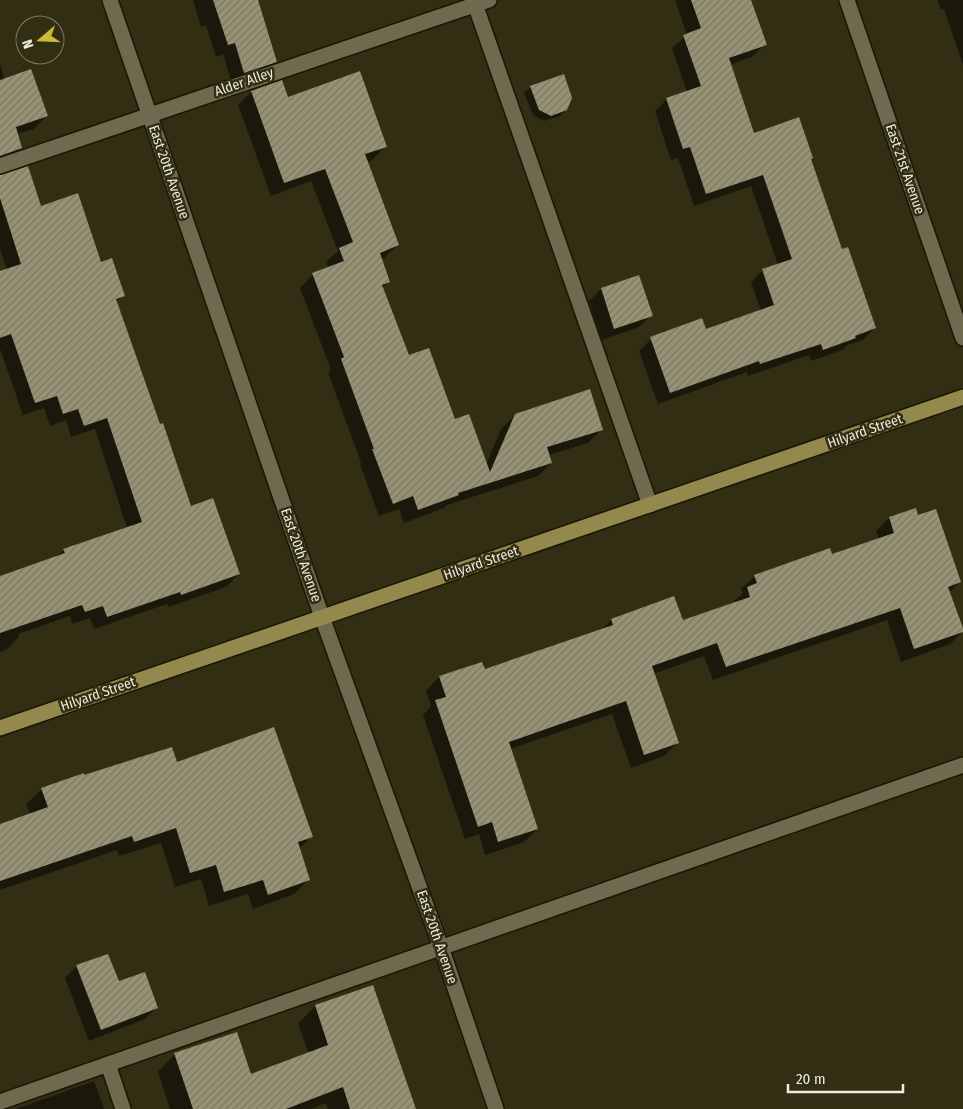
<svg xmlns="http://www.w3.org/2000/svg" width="963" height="1109" font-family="'Fira Sans Condensed',sans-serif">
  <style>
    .shadow { fill: #0007 }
    .building { fill: url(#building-hatch) }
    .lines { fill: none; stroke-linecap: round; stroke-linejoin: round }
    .service-casing { stroke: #1a1600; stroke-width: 18 }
    .minor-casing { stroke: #1a1600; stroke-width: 18 }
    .primary-casing { stroke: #1a1600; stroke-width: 18 }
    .service { stroke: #6f6a4f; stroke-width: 15 }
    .minor { stroke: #6f6a4f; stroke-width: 15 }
    .primary { stroke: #93894e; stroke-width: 15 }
    .labels { text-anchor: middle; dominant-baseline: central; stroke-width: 5; stroke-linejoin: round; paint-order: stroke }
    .street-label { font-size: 14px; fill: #eeecdd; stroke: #322e14 }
  </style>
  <defs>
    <pattern id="building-hatch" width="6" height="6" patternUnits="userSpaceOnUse" patternTransform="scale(1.25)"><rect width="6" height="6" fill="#979275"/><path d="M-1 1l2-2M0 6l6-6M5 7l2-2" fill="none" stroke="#7b7863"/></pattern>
  </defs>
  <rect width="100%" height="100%" fill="#322e14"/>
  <g class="shadow">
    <path d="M193,0H256L275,62L263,74L232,84L223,54L216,57L206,25L201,27Z"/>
    <path d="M675,0H750L765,44L753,56L730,65L753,134L810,159L841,251L875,328L863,340L847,345L843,350L811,361L809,355L748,376L747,372L658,404L639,351L651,339L705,330L761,311L751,282L763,270L778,265L751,186L694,206L678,158L671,160L655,111L667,99L687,92L672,48L687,35Z"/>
    <path d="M937,0H963V65L944,9L941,10Z"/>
    <path d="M0,64L5,80L46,116L34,129L17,134L21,148L8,161L0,164Z"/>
    <path d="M563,76L566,109L560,116L544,121L533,115L524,93L530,88Z"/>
    <path d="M251,92L287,99L386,146L372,160L367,162L398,245L384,258L381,260L389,282L382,288L408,357L486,465L501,429L515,415L602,429L588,443L549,455L551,463L538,476L447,505L444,508L404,523L399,509L379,516L360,464L361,462L328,373L331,370L300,288L313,274L328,268L326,262L338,251L311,181L271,196L238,105Z"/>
    <path d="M0,176L40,207L100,264L123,295L116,302L159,426L190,507L239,574L226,587L168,607L167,604L94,629L90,618L72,624L70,616L18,634L19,637L6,650L0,652V577L56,557L64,550L127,528L95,429L71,437L66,420L50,426L44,408L23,415L0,349V273L7,270L0,249Z"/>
    <path d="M601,289L651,315L639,327L602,340L589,301Z"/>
    <path d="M915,509L917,517L960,582L949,593L963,631L950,644L901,662L887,620L713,680L704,656L653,674L677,743L664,756L631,768L612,714L510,749L537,829L524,842L485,855L479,834L465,839L423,715L431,706L426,691L439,677L481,663L484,671L600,631L611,620L682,622L735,604L734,601L743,593L741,589L755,576L832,555L879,539L876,531L889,518Z"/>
    <path d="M176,763L311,837L299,849L309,879L294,894L253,909L248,894L209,906L201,879L175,887L161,843L119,856L117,850L0,890V825L30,814L26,804L42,789L84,777Z"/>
    <path d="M77,966L118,983L157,1007L145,1019L89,1041L65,978Z"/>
    <path d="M372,987L414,1109H328L326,1103L311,1109H170L158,1072L175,1054L250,1075L309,1054L298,1024L315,1006Z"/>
    <path d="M94,1081L104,1109H16Z"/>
  </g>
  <g class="building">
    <path d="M213,0H258L277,62L244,73L235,43L228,45Z"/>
    <path d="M691,0H751L767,45L729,58L754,133L799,117L813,158L811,159L842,249L848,247L876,328L855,336L856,338L823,350L821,344L760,364L759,361L670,393L650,337L702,318L706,329L774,305L762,269L792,259L763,175L706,194L690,147L683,149L666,98L701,86L683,35L701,28Z"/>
    <path d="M31,69L48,116L16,127L22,148L0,156V80Z"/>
    <path d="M360,71L387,147L365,154L399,245L380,253L390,282L382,285L409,355L429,348L455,419L469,414L490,472L515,414L590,389L603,430L547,447L552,463L458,493L459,495L418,510L413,496L393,504L372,449H374L341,359L344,357L312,273L344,261L339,248L353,242L325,169L284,183L251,91L282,80L288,97Z"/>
    <path d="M564,74L572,98L567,110L551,116L539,110L530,86Z"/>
    <path d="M28,166L41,206L78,193L101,262L112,258L125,296L116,299L160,424L163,423L191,506L213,498L240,574L181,595L180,592L107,617L103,606L85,612L82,605L0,633V576L65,553L63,549L142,522L107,418L84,426L78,409L63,414L57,396L35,403L11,334L0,338V271L21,264L0,198V175Z"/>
    <path d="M639,275L653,316L614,329L601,288Z"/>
    <path d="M916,508L918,515L936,509L961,582L948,587L963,628V632L914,649L900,608L726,667L717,643L652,666L679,743L644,755L626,701L509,742L538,829L498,842L492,822L478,827L435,700L446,697L439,676L482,662L485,669L613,625L611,619L674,596L683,620L750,597L747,587L757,583L754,575L830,548L832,554L894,533L889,517Z"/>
    <path d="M274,727L313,837L298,842L310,880L268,895L263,880L224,892L216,865L190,873L176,828L134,842L132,836L0,881V824L48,807L41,788L84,773V775L172,747L177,762Z"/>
    <path d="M108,954L119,981L145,972L158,1008L101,1030L76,965Z"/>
    <path d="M373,985L416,1109H350L343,1087L286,1109H193L174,1053L237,1032L251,1074L328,1045L315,1005Z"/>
  </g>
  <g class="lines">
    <defs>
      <g id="service">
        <path d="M475,4L650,505"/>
        <path d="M0,166L489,0"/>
        <path d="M108,1064L123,1109"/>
        <path d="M0,1102L963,765"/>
      </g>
      <g id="minor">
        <path d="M110,0L322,617L441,947L496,1109"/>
        <path d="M847,0L963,338"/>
      </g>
      <path id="primary" d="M0,728L963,397"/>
    </defs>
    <use href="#service" class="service-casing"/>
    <use href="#minor" class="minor-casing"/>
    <use href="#primary" class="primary-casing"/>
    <use href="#service" class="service"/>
    <use href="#minor" class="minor"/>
    <use href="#primary" class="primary"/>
  </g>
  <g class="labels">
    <g class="street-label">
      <text transform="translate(244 82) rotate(-19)">Alder Alley</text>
      <text transform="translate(905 169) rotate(71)">East 21st Avenue</text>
      <text transform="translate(169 172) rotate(71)">East 20th Avenue</text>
      <text transform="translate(865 431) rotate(-19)">Hilyard Street</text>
      <text transform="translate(301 555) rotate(71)">East 20th Avenue</text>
      <text transform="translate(481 563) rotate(-19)">Hilyard Street</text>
      <text transform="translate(98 694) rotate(-19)">Hilyard Street</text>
      <text transform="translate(437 937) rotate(71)">East 20th Avenue</text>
    </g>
  </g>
  <g transform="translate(40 40) rotate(251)"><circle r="24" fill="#322e14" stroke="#7d7a64"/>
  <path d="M0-4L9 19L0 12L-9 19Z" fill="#cdb938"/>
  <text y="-8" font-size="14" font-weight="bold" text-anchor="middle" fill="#eeecdd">N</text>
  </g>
  <path d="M788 1084v8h115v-8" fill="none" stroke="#eeecdd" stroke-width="2.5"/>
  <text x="796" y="1084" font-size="15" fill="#eeecdd" stroke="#322e14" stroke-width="4" paint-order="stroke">20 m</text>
</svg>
